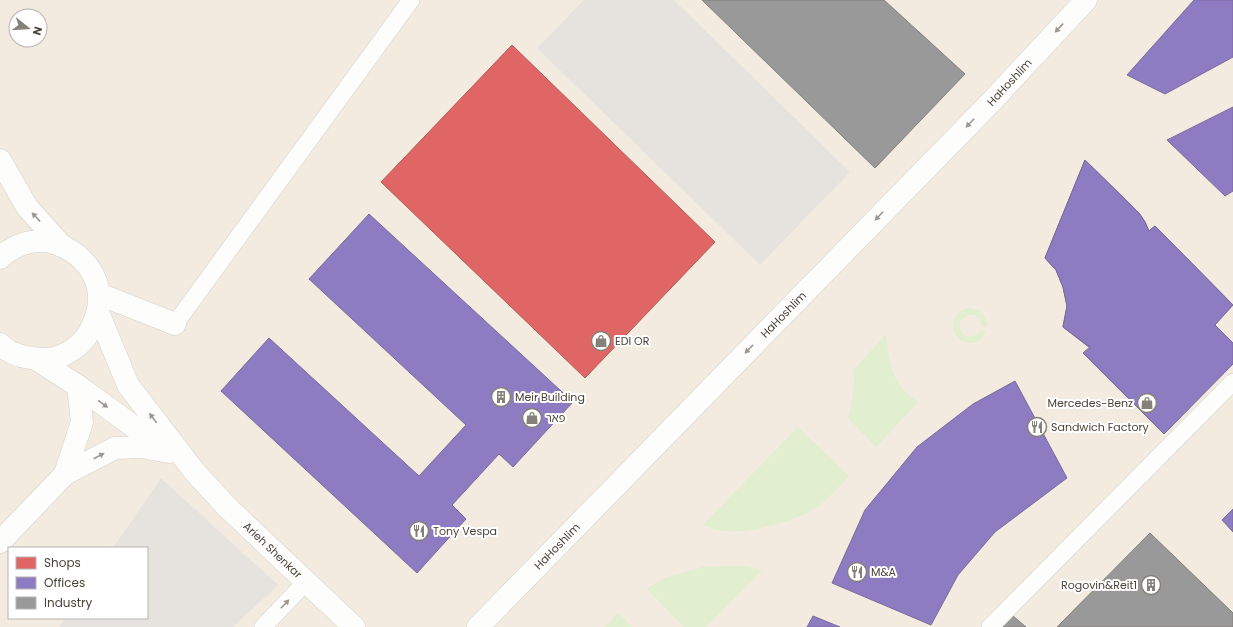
<svg xmlns="http://www.w3.org/2000/svg" width="1233" height="627" font-family="Poppins,'Noto Sans Hebrew',sans-serif">
  <style>
    .commercial { fill: #f3ebdf; fill-rule: evenodd }
    .green { fill: #e1eecf }
    .parking { fill: #e6e3df }
    .shops { fill: #e06666; stroke: #b35c58 }
    .offices { fill: #8e7cc3; stroke: #7a6b9a }
    .industry { fill: #999; stroke: #82807c }
    .lines { fill: none; stroke-linecap: round; stroke-linejoin: round }
    .service-casing { stroke: #d2d0cb; stroke-width: 18 }
    .minor-casing { stroke: #d2d0cb; stroke-width: 23 }
    .service { stroke: #fdfdfc; stroke-width: 17 }
    .minor { stroke: #fdfdfc; stroke-width: 22 }
    .oneway { fill: #9b9791 }
    .labels { text-anchor: middle; dominant-baseline: central; stroke-width: 4; stroke-linejoin: round; paint-order: stroke }
    .street-label { font-size: 11px; fill: #4b4439; stroke: #fff }
    .poi-label { font-size: 11px; fill: #4b4439; stroke: #fff; text-anchor: start }
  </style>
  <rect width="100%" height="100%" fill="#f4f2ee"/>
  <path class="commercial" d="M0,0H1233V627H0ZM16,16H40V40H16ZM9,548H147V618H9Z"/>
  <g class="green">
    <path d="M968,308C980,309 987,315 987,327L982,326L980,320L975,315C962,313 954,326 964,335C971,338 977,336 981,330L986,332C984,336 982,339 978,341C955,351 941,316 968,308Z"/>
    <path d="M886,334C889,363 891,384 918,402L876,447L848,418C852,402 856,387 853,371Z"/>
    <path d="M798,427L849,476C839,487 828,499 816,508C797,521 746,534 723,531C717,530 709,527 703,525Z"/>
    <path d="M725,566H746L762,570L706,627H684L647,589L662,579L702,567Z"/>
    <path d="M618,613L632,627H605Z"/>
  </g>
  <g class="parking">
    <path d="M584,0H674L850,172L760,265L537,48Z"/>
    <path d="M161,478L278,585L233,627H59L65,618H147V548H113Z"/>
  </g>
  <path class="shops" d="M512,45L715,242L585,378L381,182Z"/>
  <g class="offices">
    <path d="M1194,0H1233V57L1165,94L1127,75Z"/>
    <path d="M1233,107V191L1225,196L1167,140Z"/>
    <path d="M1085,160L1139,213L1145,222L1149,231L1155,226L1233,305L1148,393L1063,327L1067,306L1063,287L1056,270L1045,258Z"/>
    <path d="M1085,160L1139,213L1145,222L1149,231L1155,226L1233,305L1215,325L1233,343V364L1164,434L1083,353L1090,347L1063,327L1067,306L1063,287L1056,270L1045,258Z"/>
    <path d="M369,214L573,402L513,467L499,454L452,505L466,519L417,573L221,391L269,338L419,476L466,425L309,279Z"/>
    <path d="M1015,381L1067,478L995,532L958,575L931,625L832,583L865,510L917,447L973,404Z"/>
    <path d="M1233,509V532L1222,520Z"/>
    <path d="M813,616L840,627H807Z"/>
  </g>
  <g class="industry">
    <path d="M702,0H884L965,74L875,168Z"/>
    <path d="M1150,533L1233,613V627H1057Z"/>
    <path d="M1013,616L1026,627H1002Z"/>
  </g>
  <g class="lines">
    <defs>
      <g id="service">
        <path d="M175,324L411,0"/>
        <path d="M263,627L307,581"/>
        <path d="M990,627L1233,382"/>
      </g>
      <g id="minor">
        <path d="M0,160L27,207L62,246"/>
        <path d="M0,258C7,251 16,246 26,243C59,234 95,260 99,294C100,309 95,324 86,337C78,348 62,358 48,359C31,359 12,357 0,344"/>
        <path d="M99,294L175,324"/>
        <path id="s1" d="M98,312L128,385L194,471L227,507L354,627"/>
        <path d="M36,359L78,386L166,450"/>
        <path d="M65,474L82,422L78,386"/>
        <path d="M0,542L65,474L115,448L142,447L169,452"/>
        <path id="s2" d="M478,627L991,102L1086,0"/>
      </g>
    </defs>
    <use href="#service" class="service-casing"/>
    <use href="#minor" class="minor-casing"/>
    <use href="#service" class="service"/>
    <use href="#minor" class="minor"/>
  </g>
  <defs><path id="oneway-solid" d="M-6-.8H1V-3.2L6.5 0L1 3.2V.8H-6Z"/></defs>
  <g class="oneway">
    <use href="#oneway-solid" transform="translate(1059 28) rotate(133)"/>
    <use href="#oneway-solid" transform="translate(970 123) rotate(134)"/>
    <use href="#oneway-solid" transform="translate(879 216) rotate(134)"/>
    <use href="#oneway-solid" transform="translate(36 217) rotate(-133)"/>
    <use href="#oneway-solid" transform="translate(749 349) rotate(134)"/>
    <use href="#oneway-solid" transform="translate(103 404) rotate(36)"/>
    <use href="#oneway-solid" transform="translate(153 418) rotate(-127)"/>
    <use href="#oneway-solid" transform="translate(99 456) rotate(-28)"/>
    <use href="#oneway-solid" transform="translate(285 604) rotate(-46)"/>
  </g>
  <defs>
    <symbol id="shop-ring" viewBox="-11 -11 22 22"><circle r="9.5" fill="#fff" stroke="#868178" stroke-width="1.5"/><path d="M-5-2.5h2.3a2.7 3.5 0 0 1 5.4 0H5L5.5 6h-11ZM-1.5-2.5h3a1.5 2.3 0 0 0-3 0Z" fill="#868178"/></symbol>
    <symbol id="building-ring" viewBox="-11 -11 22 22"><circle r="9.5" fill="#fff" stroke="#868178" stroke-width="1.5"/><path d="M-4-6H4V6H1V3H-1V6H-4ZM-2.5-4.3h1.7v1.8h-1.7ZM.8-4.3h1.7v1.8H.8ZM-2.5-1h1.7V.8h-1.7ZM.8-1h1.7V.8H.8Z" fill="#868178"/></symbol>
    <symbol id="restaurant-ring" viewBox="-11 -11 22 22"><circle r="9.5" fill="#fff" stroke="#868178" stroke-width="1.5"/><path d="M-5-6h1v4h1v-4h1v4h1v-4h1v5L-1.5 .5V6h-2V.5L-5-1ZM5-6V6H3V1.5H1.5Q1.5-4 5-6Z" fill="#868178"/></symbol>
  </defs>
  <g fill-rule="evenodd">
    <use href="#shop-ring" x="590" y="330" width="22" height="22"/>
    <use href="#building-ring" x="490" y="386" width="22" height="22"/>
    <use href="#shop-ring" x="1136" y="392" width="22" height="22"/>
    <use href="#shop-ring" x="521" y="407" width="22" height="22"/>
    <use href="#restaurant-ring" x="1026" y="416" width="22" height="22"/>
    <use href="#restaurant-ring" x="408" y="520" width="22" height="22"/>
    <use href="#restaurant-ring" x="846" y="561" width="22" height="22"/>
    <use href="#building-ring" x="1140" y="574" width="22" height="22"/>
  </g>
  <g class="labels">
    <g class="street-label">
      <text stroke="none"><textPath href="#s2" startOffset="761">HaHoshlim</textPath></text>
      <text stroke="none"><textPath href="#s2" startOffset="437">HaHoshlim</textPath></text>
      <text stroke="none"><textPath href="#s2" startOffset="113">HaHoshlim</textPath></text>
      <text stroke="none"><textPath href="#s1" startOffset="299">Arieh Shenkar</textPath></text>
    </g>
    <g class="poi-label">
      <text x="615" y="341">EDI OR</text>
      <text x="515" y="397">Meir Building</text>
      <text x="1133" y="403" text-anchor="end">Mercedes-Benz</text>
      <text x="546" y="418">פאר</text>
      <text x="1051" y="427">Sandwich Factory</text>
      <text x="433" y="531">Tony Vespa</text>
      <text x="871" y="572">M&amp;A</text>
      <text x="1137" y="585" text-anchor="end">Rogovin&amp;Reit1</text>
    </g>
  </g>
  <rect x="8" y="547" width="140" height="72" fill="#ffffff" stroke="#b7b4b0"/>
  <rect x="16" y="557" width="20" height="12" fill="#e06666" stroke="#b7b4b0"/>
  <text x="44" y="567" font-size="12" fill="#4b4439">Shops</text>
  <rect x="16" y="577" width="20" height="12" fill="#8e7cc3" stroke="#b7b4b0"/>
  <text x="44" y="587" font-size="12" fill="#4b4439">Offices</text>
  <rect x="16" y="597" width="20" height="12" fill="#999999" stroke="#b7b4b0"/>
  <text x="44" y="607" font-size="12" fill="#4b4439">Industry</text>
  <g transform="translate(28 28) rotate(107)"><circle r="19" fill="#ffffff" stroke="#b7b4b0"/>
  <path d="M0-3L7 15L0 10L-7 15Z" fill="#868178"/>
  <text y="-6" font-size="11" font-weight="bold" text-anchor="middle" fill="#4b4439">N</text>
  </g>
</svg>
